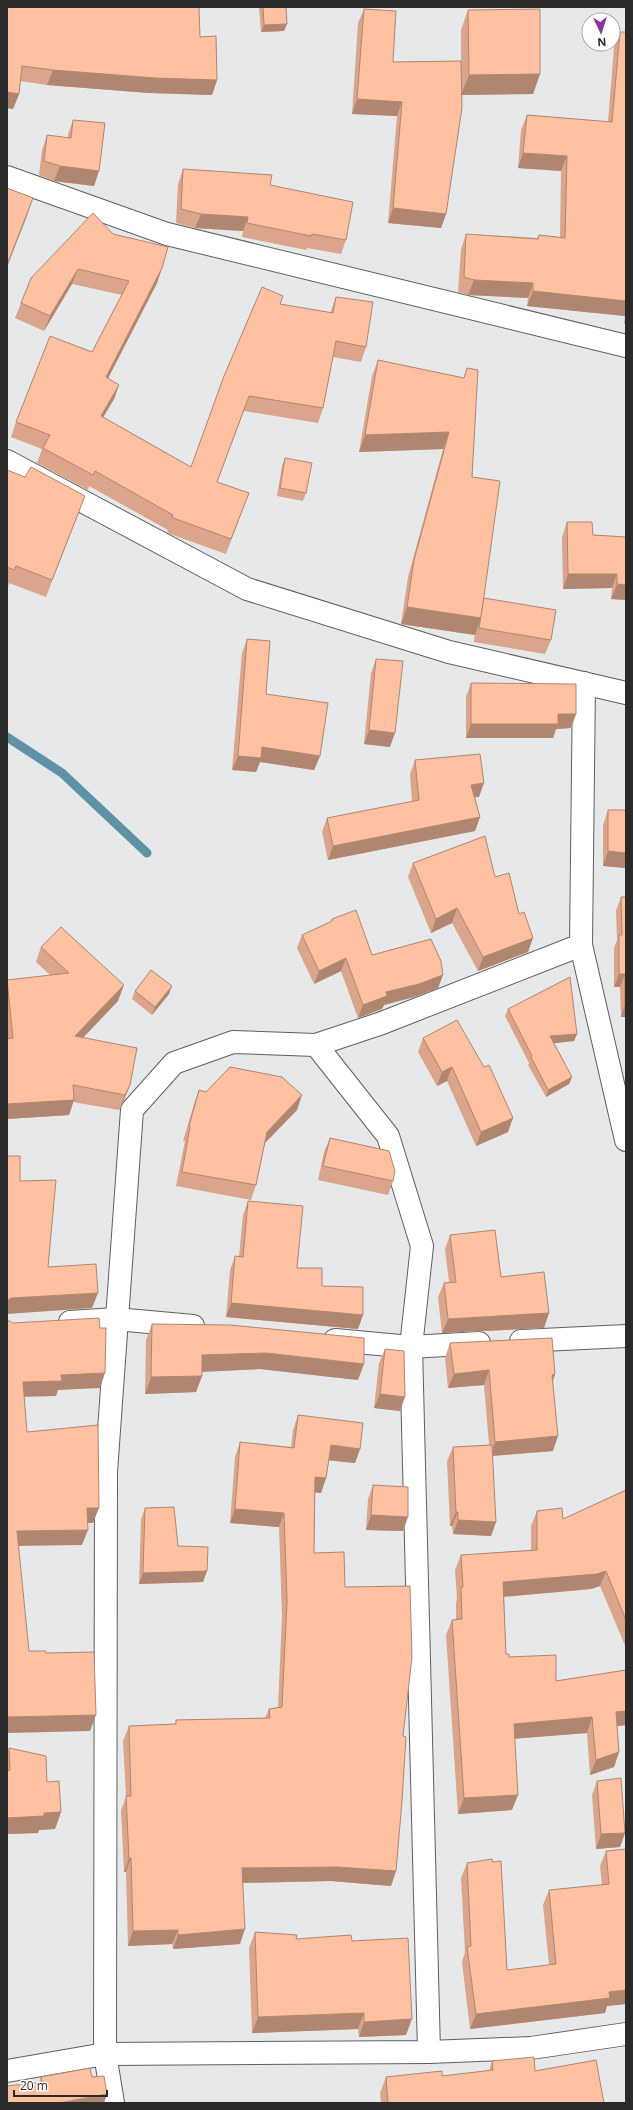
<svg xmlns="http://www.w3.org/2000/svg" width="633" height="2110" font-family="'Open Sans',sans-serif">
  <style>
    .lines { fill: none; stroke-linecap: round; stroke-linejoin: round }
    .stream { stroke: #5f92a6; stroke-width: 9 }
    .minor-casing { stroke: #5e5f60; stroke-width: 24 }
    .minor { stroke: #fff; stroke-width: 22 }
    .wall { fill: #daa58a }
    .shaded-wall { fill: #b18671 }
    .building { fill: #fdc0a1; stroke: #b18671 }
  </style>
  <rect width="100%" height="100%" fill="#e7e8e9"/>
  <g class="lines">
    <path class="stream" d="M7,737L62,773L147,853"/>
    <defs>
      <g id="minor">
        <path d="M7,177L167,234L626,346"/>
        <path d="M7,461L247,589L449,652L626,693"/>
        <path d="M584,683L581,945L626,1140"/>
        <path d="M316,1045L388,1136L422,1246L411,1347L479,1343"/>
        <path d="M70,1322L116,1319L193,1326"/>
        <path d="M335,1340L411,1347L429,2052"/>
        <path d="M521,1341L626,1336"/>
        <path d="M7,2071L105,2054L429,2052L531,2048L626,2034"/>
        <path d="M113,2103L105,2054L106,1472L132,1110L174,1063L233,1042L316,1045L382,1023L581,945"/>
      </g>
    </defs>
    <use href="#minor" class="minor-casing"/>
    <use href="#minor" class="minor"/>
  </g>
  <g class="wall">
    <path d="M7,7L200,37L217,80L212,95L149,93L47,85L20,81L19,94L13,109L7,108Z"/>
    <path d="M259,7H286L287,24L284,31L261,32Z"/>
    <path d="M364,9L393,62L461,61V30L468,10L540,74L533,94L462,95L446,214L441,228L388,223L397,116L352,114L358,23Z"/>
    <path d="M620,32H626V324H624L625,316L527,306L528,298L468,295L458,292L461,249L466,234L537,238L539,235L560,237L561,171L518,168L521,130L527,115L608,122L614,47Z"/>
    <path d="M73,120L99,171L94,186L54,181L39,175L42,150L47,135L68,138V134Z"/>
    <path d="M183,169L270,185L346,240L341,254L307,248L306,250L242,237L243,231L195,228L176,223L178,184Z"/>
    <path d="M113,234L162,268L157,283L108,378L119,385L114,399L103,417L191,467L280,304L330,313L336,297L366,347L361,362L333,357L323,408L318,423L244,411L217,482L249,493L226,554L170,534L167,532L168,530L89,486L88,490L37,463L42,449L11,437L16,422L92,352L122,295L72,284L44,331L15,318L21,303Z"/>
    <path d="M378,360L464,378L483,600L551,640L545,654L474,642L475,633V635L401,624L408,577L443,449L359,452L372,376Z"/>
    <path d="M285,458L306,493L303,501L277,496L282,466Z"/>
    <path d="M7,470L25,477L85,496L46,597L9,583L8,587L7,586Z"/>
    <path d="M567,522L593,535L626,537V600L611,599L612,588L563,589L562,537Z"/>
    <path d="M247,639L266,694L320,756L314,770L260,762L256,772L232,770L242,653Z"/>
    <path d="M376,659L390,747L364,744L371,673Z"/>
    <path d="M471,683L576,714L571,728L556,729L553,738H466V697Z"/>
    <path d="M415,760L479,797H475L480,817L475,831L328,860L322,832L327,818L412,802L410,774Z"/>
    <path d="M608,810H626V868L603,866V825Z"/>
    <path d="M413,863L495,877L528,952L478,971L452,923L431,933L408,877Z"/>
    <path d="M621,897H626V1039L625,1017H621L620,987H614V948L617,940L616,911Z"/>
    <path d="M332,919L372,955L443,975L438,988L414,997L384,1005L382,1009L358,1018L341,971L314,984L297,948L302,935L330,922Z"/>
    <path d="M41,947L118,1001L83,1038L130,1085L124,1100L119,1110L73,1102L69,1115L7,1119V980L50,975L36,962Z"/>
    <path d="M135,991L169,994L152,1015L132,999Z"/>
    <path d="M508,1009L577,1034L574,1041L554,1043L572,1077L569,1084L546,1097L528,1065L529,1063L505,1016Z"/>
    <path d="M457,1020L508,1132L476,1146L447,1081L437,1086L418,1052L423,1038Z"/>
    <path d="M199,1090L206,1092L297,1110L265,1143L256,1185L251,1200L176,1186L185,1141H183L194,1104Z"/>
    <path d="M330,1138L393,1181L388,1195L318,1180L324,1152Z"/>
    <path d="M248,1201L297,1268L358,1329L226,1317L230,1270L235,1256H239L243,1215Z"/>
    <path d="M450,1235L501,1277L549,1313L544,1328L442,1333L438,1297L444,1283L449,1282L445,1249Z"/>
    <path d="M152,1324L358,1380L260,1369L202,1372V1376L196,1392L145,1394L146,1340Z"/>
    <path d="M450,1343L555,1374L553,1382V1451L492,1456L496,1522L491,1536L453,1534L452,1526H450L447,1461L453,1447L489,1445L484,1385L448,1388L445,1358Z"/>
    <path d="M385,1349L400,1411L374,1408L379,1363Z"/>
    <path d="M298,1415L360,1449L355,1463L329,1460L326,1478L321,1493L315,1492L314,1553L345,1587L403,1736L396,1871L391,1886L331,1881L243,1883L240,1944L173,1949L172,1944L128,1946L126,1872H124L121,1810L126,1797L123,1741L129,1726L175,1724L176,1720L265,1718L269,1709L278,1707L282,1616L279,1527L230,1523L235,1457L240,1442L291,1447L293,1430Z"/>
    <path d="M373,1485L403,1531L366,1530L368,1499Z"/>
    <path d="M626,1490V1648L600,1586L591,1589L504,1597L506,1654L509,1657L556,1681L626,1670V1725L617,1726L619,1752L614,1767L590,1775L587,1733L514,1739L512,1810L458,1814L446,1635L452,1620H456V1603L457,1598L455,1570L461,1555L531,1550V1526L537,1511L563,1519Z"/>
    <path d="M145,1508L178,1546L207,1571L203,1582L139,1584L141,1519Z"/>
    <path d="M9,1748L47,1782L61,1812L55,1829L39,1830L38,1833L7,1834V1755Z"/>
    <path d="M597,1781L625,1833L620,1847L596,1849L592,1795Z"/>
    <path d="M626,1849V2004L607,2006L605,2013L470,2029L462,1962L465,1952L461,1878L467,1863L507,1970L549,1965L543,1905L549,1890L602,1885L600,1866L606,1851Z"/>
    <path d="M255,1932L296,1939L352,1941L406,2035L359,2037L358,2029L252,2033L249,1948Z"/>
    <path d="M492,2061L604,2103H381L380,2093L386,2077L442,2076L489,2071Z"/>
    <path d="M41,2077H92L107,2094L104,2103H7L39,2082Z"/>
  </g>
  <g class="shaded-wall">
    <path d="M287,24L284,31L261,32L264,25Z"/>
    <path d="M53,70L217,80L212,95L149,93L47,85Z"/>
    <path d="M540,74L533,94L461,95L469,75Z"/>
    <path d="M7,92L19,94L13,109L7,108Z"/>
    <path d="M357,99L402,102L397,116L352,114Z"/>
    <path d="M523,153L567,156L561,171L518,168Z"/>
    <path d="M60,166L99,171L94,186L54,181Z"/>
    <path d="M33,198L27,216L7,267V265Z"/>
    <path d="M393,208L446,214L441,228L388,223Z"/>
    <path d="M201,214L248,217L243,231L195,228Z"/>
    <path d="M162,268L157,283L101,392L106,377Z"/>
    <path d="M78,269L72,284L44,331L50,316Z"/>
    <path d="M474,280L533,283L528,298L468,295Z"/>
    <path d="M533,291L626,301V313L625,316L527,306Z"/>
    <path d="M119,385L114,399L95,431L101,416Z"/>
    <path d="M449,432L443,449L359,452L365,435Z"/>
    <path d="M568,574H617L612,588L563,589Z"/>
    <path d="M617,584L626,585V600L611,599Z"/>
    <path d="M407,607L481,618L475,635L401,624Z"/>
    <path d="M558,714H576L571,728L556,729L553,738H466L471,724Z"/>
    <path d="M369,730L395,733L390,747L364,744Z"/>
    <path d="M262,747L320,756L314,770L260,762L256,772L232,770L238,756Z"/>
    <path d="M484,783L479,797L466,798L471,785Z"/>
    <path d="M480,817L475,831L328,860L333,846Z"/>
    <path d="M608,851L626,853V868L603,866Z"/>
    <path d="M457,908L452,923L431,933L436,919Z"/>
    <path d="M533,938L528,952L478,971L483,957Z"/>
    <path d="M346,958L341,971L314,984L319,971Z"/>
    <path d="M619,974H625L620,987H614Z"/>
    <path d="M443,975L438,988L414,997L384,1005L382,1009L358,1018L363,1005L386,992Z"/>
    <path d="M124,985L118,1001L70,1051L75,1036Z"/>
    <path d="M172,986L169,994L152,1015L155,1007Z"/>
    <path d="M625,1004H626V1014L625,1017H621Z"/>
    <path d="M577,1034L574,1041L548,1044L550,1036Z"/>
    <path d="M452,1067L447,1081L437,1086L442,1072Z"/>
    <path d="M572,1077L569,1084L546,1097L548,1090Z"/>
    <path d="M130,1085L124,1100L119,1110L125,1095Z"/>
    <path d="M302,1095L297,1110L262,1146L267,1132Z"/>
    <path d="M74,1100L69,1115L7,1119V1104Z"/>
    <path d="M513,1118L508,1132L476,1146L481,1132Z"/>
    <path d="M98,1293L92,1308L7,1314V1301L11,1298Z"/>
    <path d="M231,1303L363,1315L358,1329L226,1317Z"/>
    <path d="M549,1313L544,1328L442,1333L448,1319Z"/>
    <path d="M266,1353L364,1364L358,1380L260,1369L196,1372L202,1355Z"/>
    <path d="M489,1370L484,1385L448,1388L454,1374Z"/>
    <path d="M105,1373L100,1388L58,1390L56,1396L17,1397L23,1382L61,1375Z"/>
    <path d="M555,1374L550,1389L552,1375Z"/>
    <path d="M202,1376L196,1392L145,1394L151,1377Z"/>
    <path d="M380,1394L405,1397L400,1411L374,1408Z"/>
    <path d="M558,1436L553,1451L490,1456L495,1442Z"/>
    <path d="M331,1445L360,1449L355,1463L325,1460Z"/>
    <path d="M315,1477L326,1478L321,1493L310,1492Z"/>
    <path d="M87,1508H99L93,1523H82Z"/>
    <path d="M235,1509L284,1513L279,1527L230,1523Z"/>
    <path d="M456,1512H458L452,1526H450Z"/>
    <path d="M371,1515L408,1517L403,1531L366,1530Z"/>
    <path d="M458,1520L496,1522L491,1536L453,1534Z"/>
    <path d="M88,1530L82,1545L12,1546L17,1531Z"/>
    <path d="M207,1571L203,1582L139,1584L143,1573Z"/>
    <path d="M606,1571L600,1586L591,1589L498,1597L503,1582Z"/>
    <path d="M626,1711V1725L611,1727L616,1712Z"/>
    <path d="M96,1715L90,1731L7,1733V1717Z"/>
    <path d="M592,1717L587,1733L508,1739L514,1724Z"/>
    <path d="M619,1752L614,1767L590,1775L596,1760Z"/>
    <path d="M518,1795L512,1810L458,1814L464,1798Z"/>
    <path d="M61,1812L55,1829L39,1830L38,1833L7,1834V1818L44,1813Z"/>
    <path d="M625,1833L620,1847L596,1849L601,1834Z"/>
    <path d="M129,1858H131L126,1872H124Z"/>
    <path d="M337,1867L396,1871L391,1886L331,1881L237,1883L242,1868Z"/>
    <path d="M245,1929L240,1944L173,1949L178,1935Z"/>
    <path d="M178,1930L172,1944L128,1946L133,1931Z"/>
    <path d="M626,1990V2004L607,2006L605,2013L470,2029L476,2014L609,1992Z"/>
    <path d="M364,2013L358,2029L252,2033L258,2017Z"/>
    <path d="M412,2019L406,2035L359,2037L364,2022Z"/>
    <path d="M107,2094L104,2103H59Z"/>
  </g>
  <g class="building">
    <path d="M7,7H199L200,37L216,36L217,80L155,78L53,70L22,66L19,94L7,92Z"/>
    <path d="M263,7H286L287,24L264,25Z"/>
    <path d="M364,9L396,11L393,62L461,61L462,108L446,214L393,208L402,102L357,99Z"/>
    <path d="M540,9V74L469,75L468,10Z"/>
    <path d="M620,32H626V301L533,291V283L474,280L464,277L466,234L538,239L539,235L565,238L567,156L523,153L527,115L612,122Z"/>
    <path d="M73,120L105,123L99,171L60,166L44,161L47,135L71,138Z"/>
    <path d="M183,169L272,175L270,185L353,202L346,240L312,234L311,236L247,223L248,217L201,214L181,209Z"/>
    <path d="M7,188L33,198L7,265Z"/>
    <path d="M93,213L113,234L168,247L162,268L106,377L119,385L101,416L191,467L224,376L262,287L283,296L280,304L333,313L336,297L373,302L366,347L336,341L323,408L249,396L217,482L249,493L231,539L176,519L172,517L173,515L95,471L93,475L43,448L50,435L16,422L50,336L92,352L129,281L78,269L50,316L21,303L31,278Z"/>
    <path d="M378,360L464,378L467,368L478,370L472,477L500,481L481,618L407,607L414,560L449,432L365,435Z"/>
    <path d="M285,458L312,463L306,493L280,488Z"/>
    <path d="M31,467L85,496L52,580L16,566L14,570L7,567V470L25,477Z"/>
    <path d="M567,522H592L593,535L626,537V585L617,584V574H568Z"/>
    <path d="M484,598L556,610L551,640L479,628Z"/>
    <path d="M247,639L270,641L266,694L328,703L320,756L262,747L261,758L238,756Z"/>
    <path d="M376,659L403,661L395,733L369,730Z"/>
    <path d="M471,683L576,684V714H558V724H471Z"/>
    <path d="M480,754L484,783L471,785L480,817L333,846L327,818L419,800L415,760Z"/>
    <path d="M608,810H626V853L608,851Z"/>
    <path d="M485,836L495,877L509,873L519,914L524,912L533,938L483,957L457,908L436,919L413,863Z"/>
    <path d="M621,897H626V1004H625V974H619V935H622Z"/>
    <path d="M356,910L372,955L431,939L441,961L443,975L419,984L386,992L387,996L363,1005L346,958L319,971L302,935L332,921V919Z"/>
    <path d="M61,927L124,985L75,1036L137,1048L130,1085L125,1095L73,1085L74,1100L7,1104V1039L13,1038L7,980L69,973L41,947Z"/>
    <path d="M151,970L172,986L155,1007L135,991Z"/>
    <path d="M570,977L577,1034L550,1036L572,1077L548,1090L531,1057L532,1056L508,1009Z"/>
    <path d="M457,1020L484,1067L489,1065L513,1118L481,1132L452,1067L442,1072L423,1038Z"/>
    <path d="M230,1067L282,1077L302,1095L267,1132L256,1185L182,1172L190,1127L189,1126L199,1090L206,1092Z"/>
    <path d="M330,1138L389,1151L395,1171L393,1181L323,1166Z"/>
    <path d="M7,1156H20V1181L56,1180L48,1267L96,1264L98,1293L11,1298L7,1301Z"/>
    <path d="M248,1201L303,1206L297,1268H322V1286L363,1287V1315L231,1303L235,1256L243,1257Z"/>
    <path d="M495,1230L501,1277L544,1272L549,1313L448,1319L444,1283L456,1282L450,1235Z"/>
    <path d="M99,1318L100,1328H106L105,1373L61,1375L62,1381L23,1382L27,1432L98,1425L99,1508H87L88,1530L17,1531L29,1651H46V1653L94,1652L96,1715L7,1717V1320L13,1323Z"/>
    <path d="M152,1324L230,1325L364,1338V1364L266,1353L202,1355V1376L151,1377Z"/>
    <path d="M552,1338L555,1374L552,1375L558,1436L495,1442L489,1370L454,1374L450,1343Z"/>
    <path d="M385,1349L404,1351L405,1397L380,1394Z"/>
    <path d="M298,1415L363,1423L360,1449L331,1445L326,1478L315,1477L314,1553L344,1552L345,1587L410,1586L412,1657L403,1736L406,1737L402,1801L396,1871L337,1867L242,1868L245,1929L178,1935V1930L133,1931L131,1858H129L126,1796H131L129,1726L176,1724V1720L270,1718L269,1709L282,1707L287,1601L284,1513L235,1509L240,1442L294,1448Z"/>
    <path d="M492,1445L496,1522L458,1520V1512H456L453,1447Z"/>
    <path d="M373,1485L408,1487V1517L371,1515Z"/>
    <path d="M626,1490V1620L606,1571L597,1574L503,1582L506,1654H509V1657L556,1655V1681L626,1670V1711L616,1712L619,1752L596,1760L592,1717L514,1724L518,1795L464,1798L452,1620L462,1619L461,1588L463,1587L461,1555L537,1550V1511L562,1508L563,1519Z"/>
    <path d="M174,1507L178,1546L208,1547L207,1571L143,1573L145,1508Z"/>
    <path d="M9,1748L46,1756L47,1782L59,1781L61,1812L44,1813V1816L7,1818V1771L10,1770Z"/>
    <path d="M621,1778L625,1833L601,1834L597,1781Z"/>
    <path d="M626,1849V1990L609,1992L610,1998L476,2014L467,1947L471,1946L467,1863L492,1859L493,1862L501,1861L507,1970L556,1964L549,1890L609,1884L606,1851Z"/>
    <path d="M255,1932L297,1935L296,1939L351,1935L352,1941L408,1938L412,2019L364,2022V2013L258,2017Z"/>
    <path d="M534,2057L535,2071L596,2060L604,2103H388L386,2077L442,2071V2076L493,2070L492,2061Z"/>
    <path d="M90,2068L92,2077L104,2076L107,2094L59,2103H7V2086L42,2082L41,2077Z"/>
  </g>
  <rect width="633" height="2110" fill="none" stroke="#2a2a2b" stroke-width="16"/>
  <g transform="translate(601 32) rotate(176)"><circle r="19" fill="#ffffff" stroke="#aaaaaa"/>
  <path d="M0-3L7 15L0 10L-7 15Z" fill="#8b33a0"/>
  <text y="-6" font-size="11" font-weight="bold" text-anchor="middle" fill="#2a2a2b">N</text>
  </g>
  <path d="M14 2090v6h93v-6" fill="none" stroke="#2a2a2b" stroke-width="2"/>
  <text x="20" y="2090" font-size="12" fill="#2a2a2b" stroke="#ffffff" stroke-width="3" paint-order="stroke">20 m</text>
</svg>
